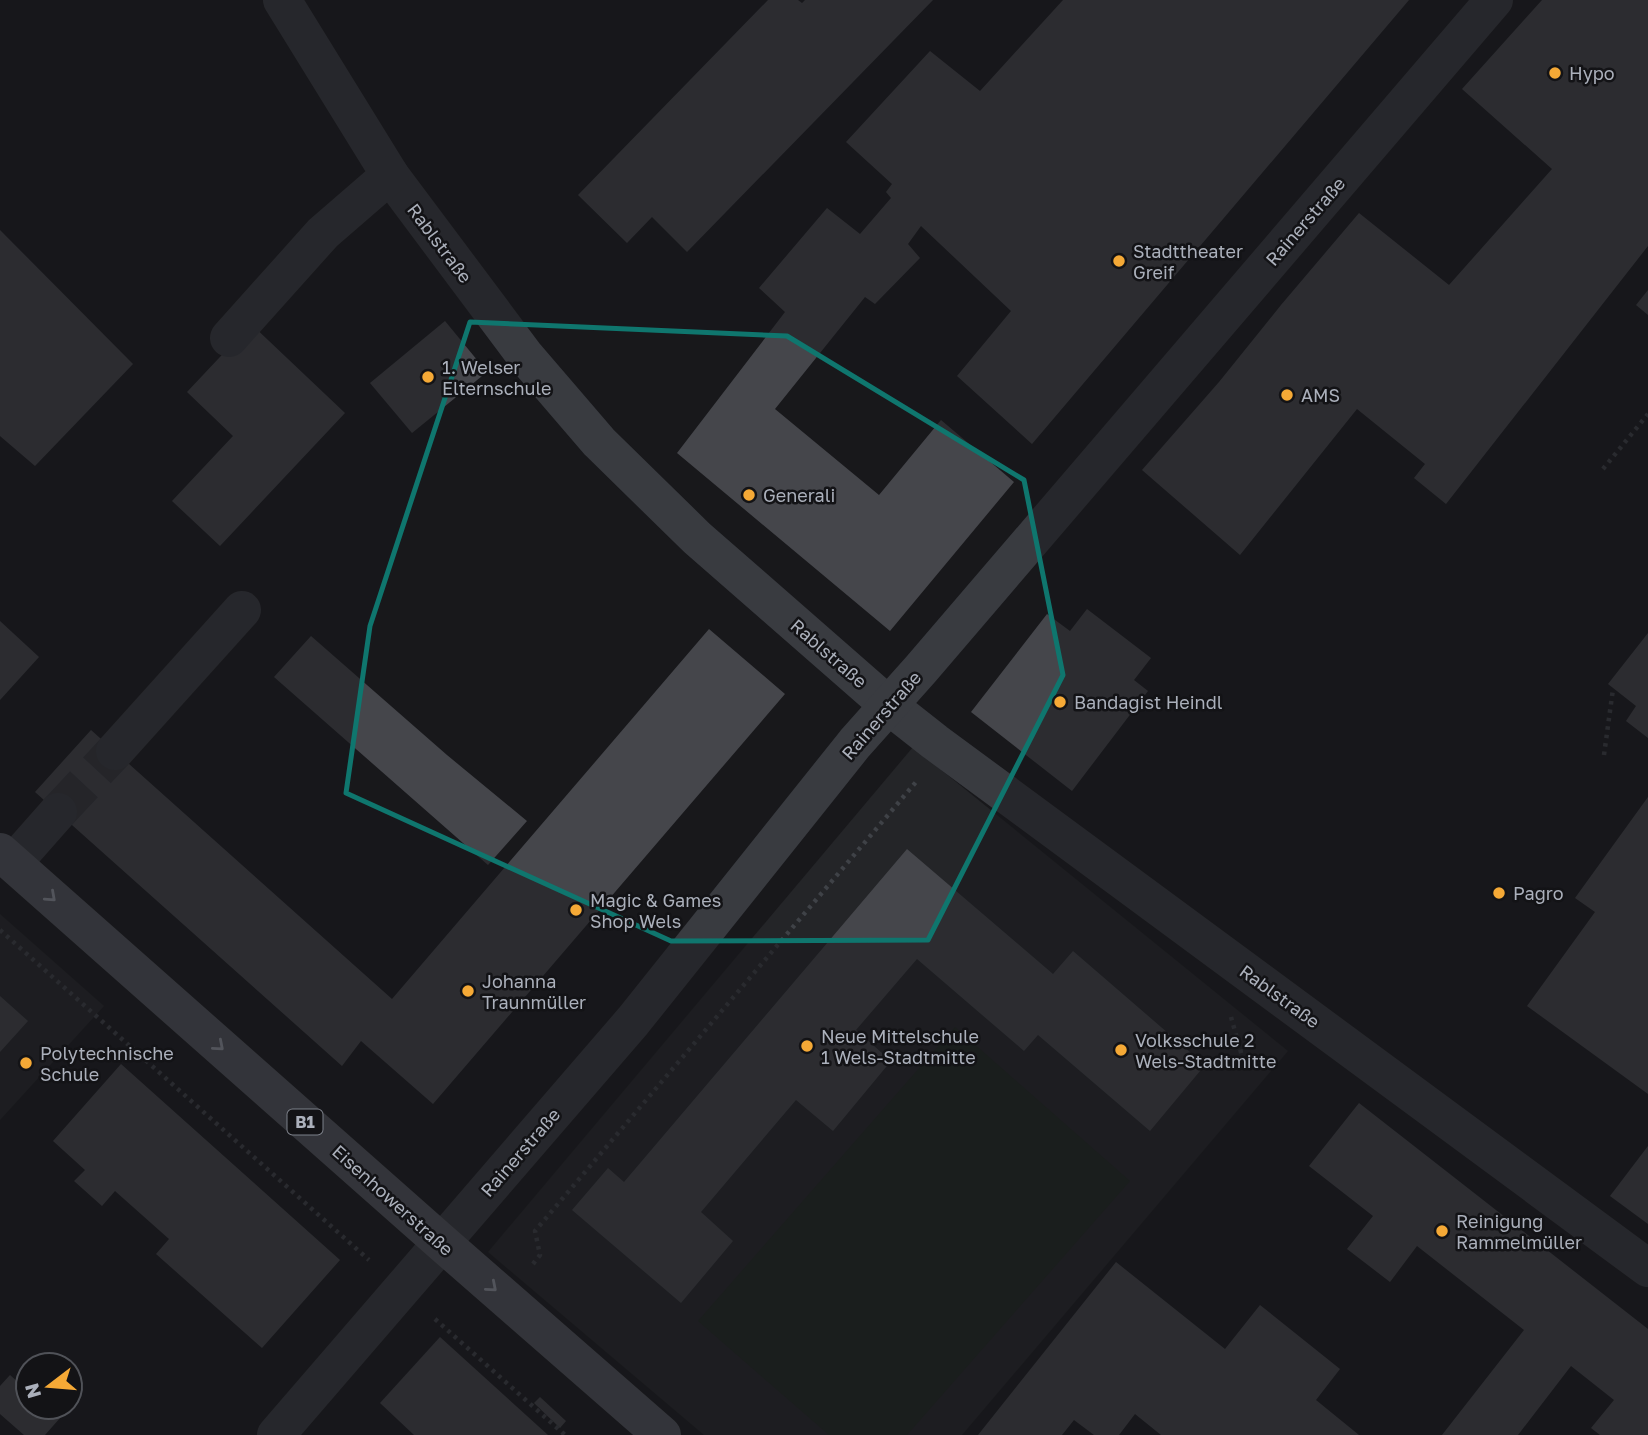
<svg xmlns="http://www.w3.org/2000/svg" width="1648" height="1435" font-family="'Golos Text',sans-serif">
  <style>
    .built { fill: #242528 }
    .green { fill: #1e261f }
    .building { fill: #45464b }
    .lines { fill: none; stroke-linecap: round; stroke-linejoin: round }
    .minor-tunnel { stroke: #35363b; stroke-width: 38; stroke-dasharray: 38 19; stroke-linecap: butt }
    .path { stroke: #3f4247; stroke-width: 4.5; stroke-dasharray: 3.5 5; stroke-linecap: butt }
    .minor { stroke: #393b40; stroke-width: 38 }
    .major { stroke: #55585f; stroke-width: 38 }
    .oneway { stroke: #9a9ea9 }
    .marked { fill: none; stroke: #0f766e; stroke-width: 5; stroke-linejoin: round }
    .poi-dot { fill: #f5a936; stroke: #131316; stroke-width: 2.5 }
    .labels { text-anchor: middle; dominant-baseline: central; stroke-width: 5; stroke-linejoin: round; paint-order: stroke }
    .shield { fill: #131316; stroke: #7d818a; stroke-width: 2 }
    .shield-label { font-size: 16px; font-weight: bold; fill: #abb0bb }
    .poi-label { font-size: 18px; fill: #abb0bb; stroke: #131316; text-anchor: start }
    .street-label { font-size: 18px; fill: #abb0bb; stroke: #131316 }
  </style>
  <rect width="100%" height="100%" fill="#18181b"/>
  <g class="built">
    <path d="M913,747L1288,1051L962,1435H704L488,1252Z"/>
    <path d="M0,914L104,1006L0,1120Z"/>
  </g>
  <path class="green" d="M955,1027L1130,1181L907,1435H829L698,1321Z"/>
  <g class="building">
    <path d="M768,0H798L802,3L805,0H933L687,252L652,217L627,243L578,195Z"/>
    <path d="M1063,0H1409L1032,444L957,376L1011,311L921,226L908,244L920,258L875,304L865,297L775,409L879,495L941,420L1014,482L890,631L677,453L785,312L759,288L827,208L860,234L891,198L886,192L892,184L846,142L930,51L980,91Z"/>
    <path d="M1542,0H1648V246L1446,504L1414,478L1425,464L1357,409L1240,555L1142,470L1219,382L1281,305L1359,213L1449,285L1552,169L1462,89Z"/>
    <path d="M0,230L133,364L35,466L0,436Z"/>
    <path d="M1648,290V315L1636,305Z"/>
    <path d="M445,321L487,372L412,433L370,383Z"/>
    <path d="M251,324L345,413L220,546L172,501L233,436L187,392Z"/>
    <path d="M1087,609L1151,658L1134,680L1148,691L1072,791L971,712L1047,614L1070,631Z"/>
    <path d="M0,621L39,657L0,700Z"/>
    <path d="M709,629L785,694L433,1104L361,1041L342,1066L35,792L91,730L392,999Z"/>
    <path d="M1648,633V738L1626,721L1636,706L1608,684Z"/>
    <path d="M311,636L447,755L527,821L488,865L274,677Z"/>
    <path d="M1648,797V1094L1527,1006L1595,912L1575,898Z"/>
    <path d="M907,849L1053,974L1073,951L1205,1065L1150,1131L1038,1035L1024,1051L917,959L856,1030L891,1061L833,1131L796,1100L701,1212L733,1241L681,1303L572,1210L608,1168L624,1182Z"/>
    <path d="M0,996L28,1021L0,1052Z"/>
    <path d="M121,1064L340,1260L262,1348L156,1254L169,1239L115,1191L102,1206L74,1181L85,1170L53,1141Z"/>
    <path d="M1359,1103L1648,1329V1435H1600L1591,1428L1614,1400L1571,1366L1518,1435H1442L1524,1330L1417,1246L1390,1282L1347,1249L1373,1216L1309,1166Z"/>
    <path d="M1648,1146V1224L1610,1196Z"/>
    <path d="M1116,1262L1225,1349L1260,1305L1340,1369L1316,1400L1359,1435H1161L1135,1414L1119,1435H1094L1074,1420L1062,1435H978Z"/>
    <path d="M440,1337L548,1435H414L380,1403Z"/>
    <path d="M10,1375L28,1391V1407H47L60,1418L45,1435H24L0,1414V1386Z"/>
    <path d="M540,1397L566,1421L560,1428L534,1403Z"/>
  </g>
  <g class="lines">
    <path class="minor-tunnel" d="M58,812L115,751"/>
    <g class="path">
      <path d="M1603,469L1648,414"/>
      <path d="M1604,755L1613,689"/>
      <path d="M0,930L369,1260"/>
      <path d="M1231,1017L1242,1056"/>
      <path d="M533,1264L540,1255L535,1231L916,782"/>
      <path d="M435,1319L565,1435"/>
    </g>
    <g class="minor">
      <path d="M282,0L390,175L526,357L599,442L697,538L888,705L935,742L1648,1268"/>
      <path d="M229,338L323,233L390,175"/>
      <path d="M115,751L242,610"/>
      <path d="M13,863L58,812"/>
      <path d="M276,1435L633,1021L855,743L921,669L1494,0"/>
    </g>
    <path class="major" d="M0,852L441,1242L662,1435"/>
  </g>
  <defs><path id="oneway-chevron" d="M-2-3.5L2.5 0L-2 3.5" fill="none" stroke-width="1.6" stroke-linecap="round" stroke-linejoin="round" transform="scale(1.75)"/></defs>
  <g class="oneway">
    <use href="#oneway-chevron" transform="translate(51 897) rotate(42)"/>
    <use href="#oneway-chevron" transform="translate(219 1046) rotate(41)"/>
    <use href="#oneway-chevron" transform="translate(492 1287) rotate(41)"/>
  </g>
  <path d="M0 0H1648V1435H0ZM470,322L787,336L1024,480L1063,675L928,940L671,941L346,793L370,626Z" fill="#18181b" fill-opacity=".55" fill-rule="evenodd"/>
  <path class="marked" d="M470,322L787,336L1024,480L1063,675L928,940L671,941L346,793L370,626Z"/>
  <g class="poi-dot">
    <circle cx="1555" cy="73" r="7"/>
    <circle cx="1119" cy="261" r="7"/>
    <circle cx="428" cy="377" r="7"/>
    <circle cx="1287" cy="395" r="7"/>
    <circle cx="749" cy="495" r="7"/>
    <circle cx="1060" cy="702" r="7"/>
    <circle cx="1499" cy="893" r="7"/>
    <circle cx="576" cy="910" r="7"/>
    <circle cx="468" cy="991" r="7"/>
    <circle cx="807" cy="1046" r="7"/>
    <circle cx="1121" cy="1050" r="7"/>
    <circle cx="26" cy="1063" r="7"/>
    <circle cx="1442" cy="1231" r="7"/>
  </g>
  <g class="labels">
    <rect class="shield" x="287.5" y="1109.5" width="35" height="25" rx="5"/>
    <g class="shield-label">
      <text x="305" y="1122">B1</text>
    </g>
    <g class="poi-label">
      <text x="1569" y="73">Hypo</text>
      <text x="1133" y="251">Stadttheater<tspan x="1133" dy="21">Greif</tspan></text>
      <text x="442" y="367">1. Welser<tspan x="442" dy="21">Elternschule</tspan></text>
      <text x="1301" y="395">AMS</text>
      <text x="763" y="495">Generali</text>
      <text x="1074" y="702">Bandagist Heindl</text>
      <text x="1513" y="893">Pagro</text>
      <text x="590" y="900">Magic &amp; Games<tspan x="590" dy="21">Shop Wels</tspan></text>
      <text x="482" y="981">Johanna<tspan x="482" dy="21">Traunmüller</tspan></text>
      <text x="821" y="1036">Neue Mittelschule<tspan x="821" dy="21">1 Wels-Stadtmitte</tspan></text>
      <text x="1135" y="1040">Volksschule 2<tspan x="1135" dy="21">Wels-Stadtmitte</tspan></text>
      <text x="40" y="1053">Polytechnische<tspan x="40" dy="21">Schule</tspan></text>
      <text x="1456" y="1221">Reinigung<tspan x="1456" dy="21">Rammelmüller</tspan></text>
    </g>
    <g class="street-label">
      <text transform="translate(1305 221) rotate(-49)">Rainerstraße</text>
      <text transform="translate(440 243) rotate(53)">Rablstraße</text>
      <text transform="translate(829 653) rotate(41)">Rablstraße</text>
      <text transform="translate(881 715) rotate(-49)">Rainerstraße</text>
      <text transform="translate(1280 996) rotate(36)">Rablstraße</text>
      <text transform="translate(520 1152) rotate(-49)">Rainerstraße</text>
      <text transform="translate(393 1200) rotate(42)">Eisenhowerstraße</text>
    </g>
  </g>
  <g transform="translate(49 1386) rotate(254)"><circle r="33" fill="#131316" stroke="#505258" stroke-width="2"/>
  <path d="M0-5L12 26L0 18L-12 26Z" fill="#f5a936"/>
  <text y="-10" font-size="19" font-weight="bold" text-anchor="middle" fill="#abb0bb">N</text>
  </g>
</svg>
